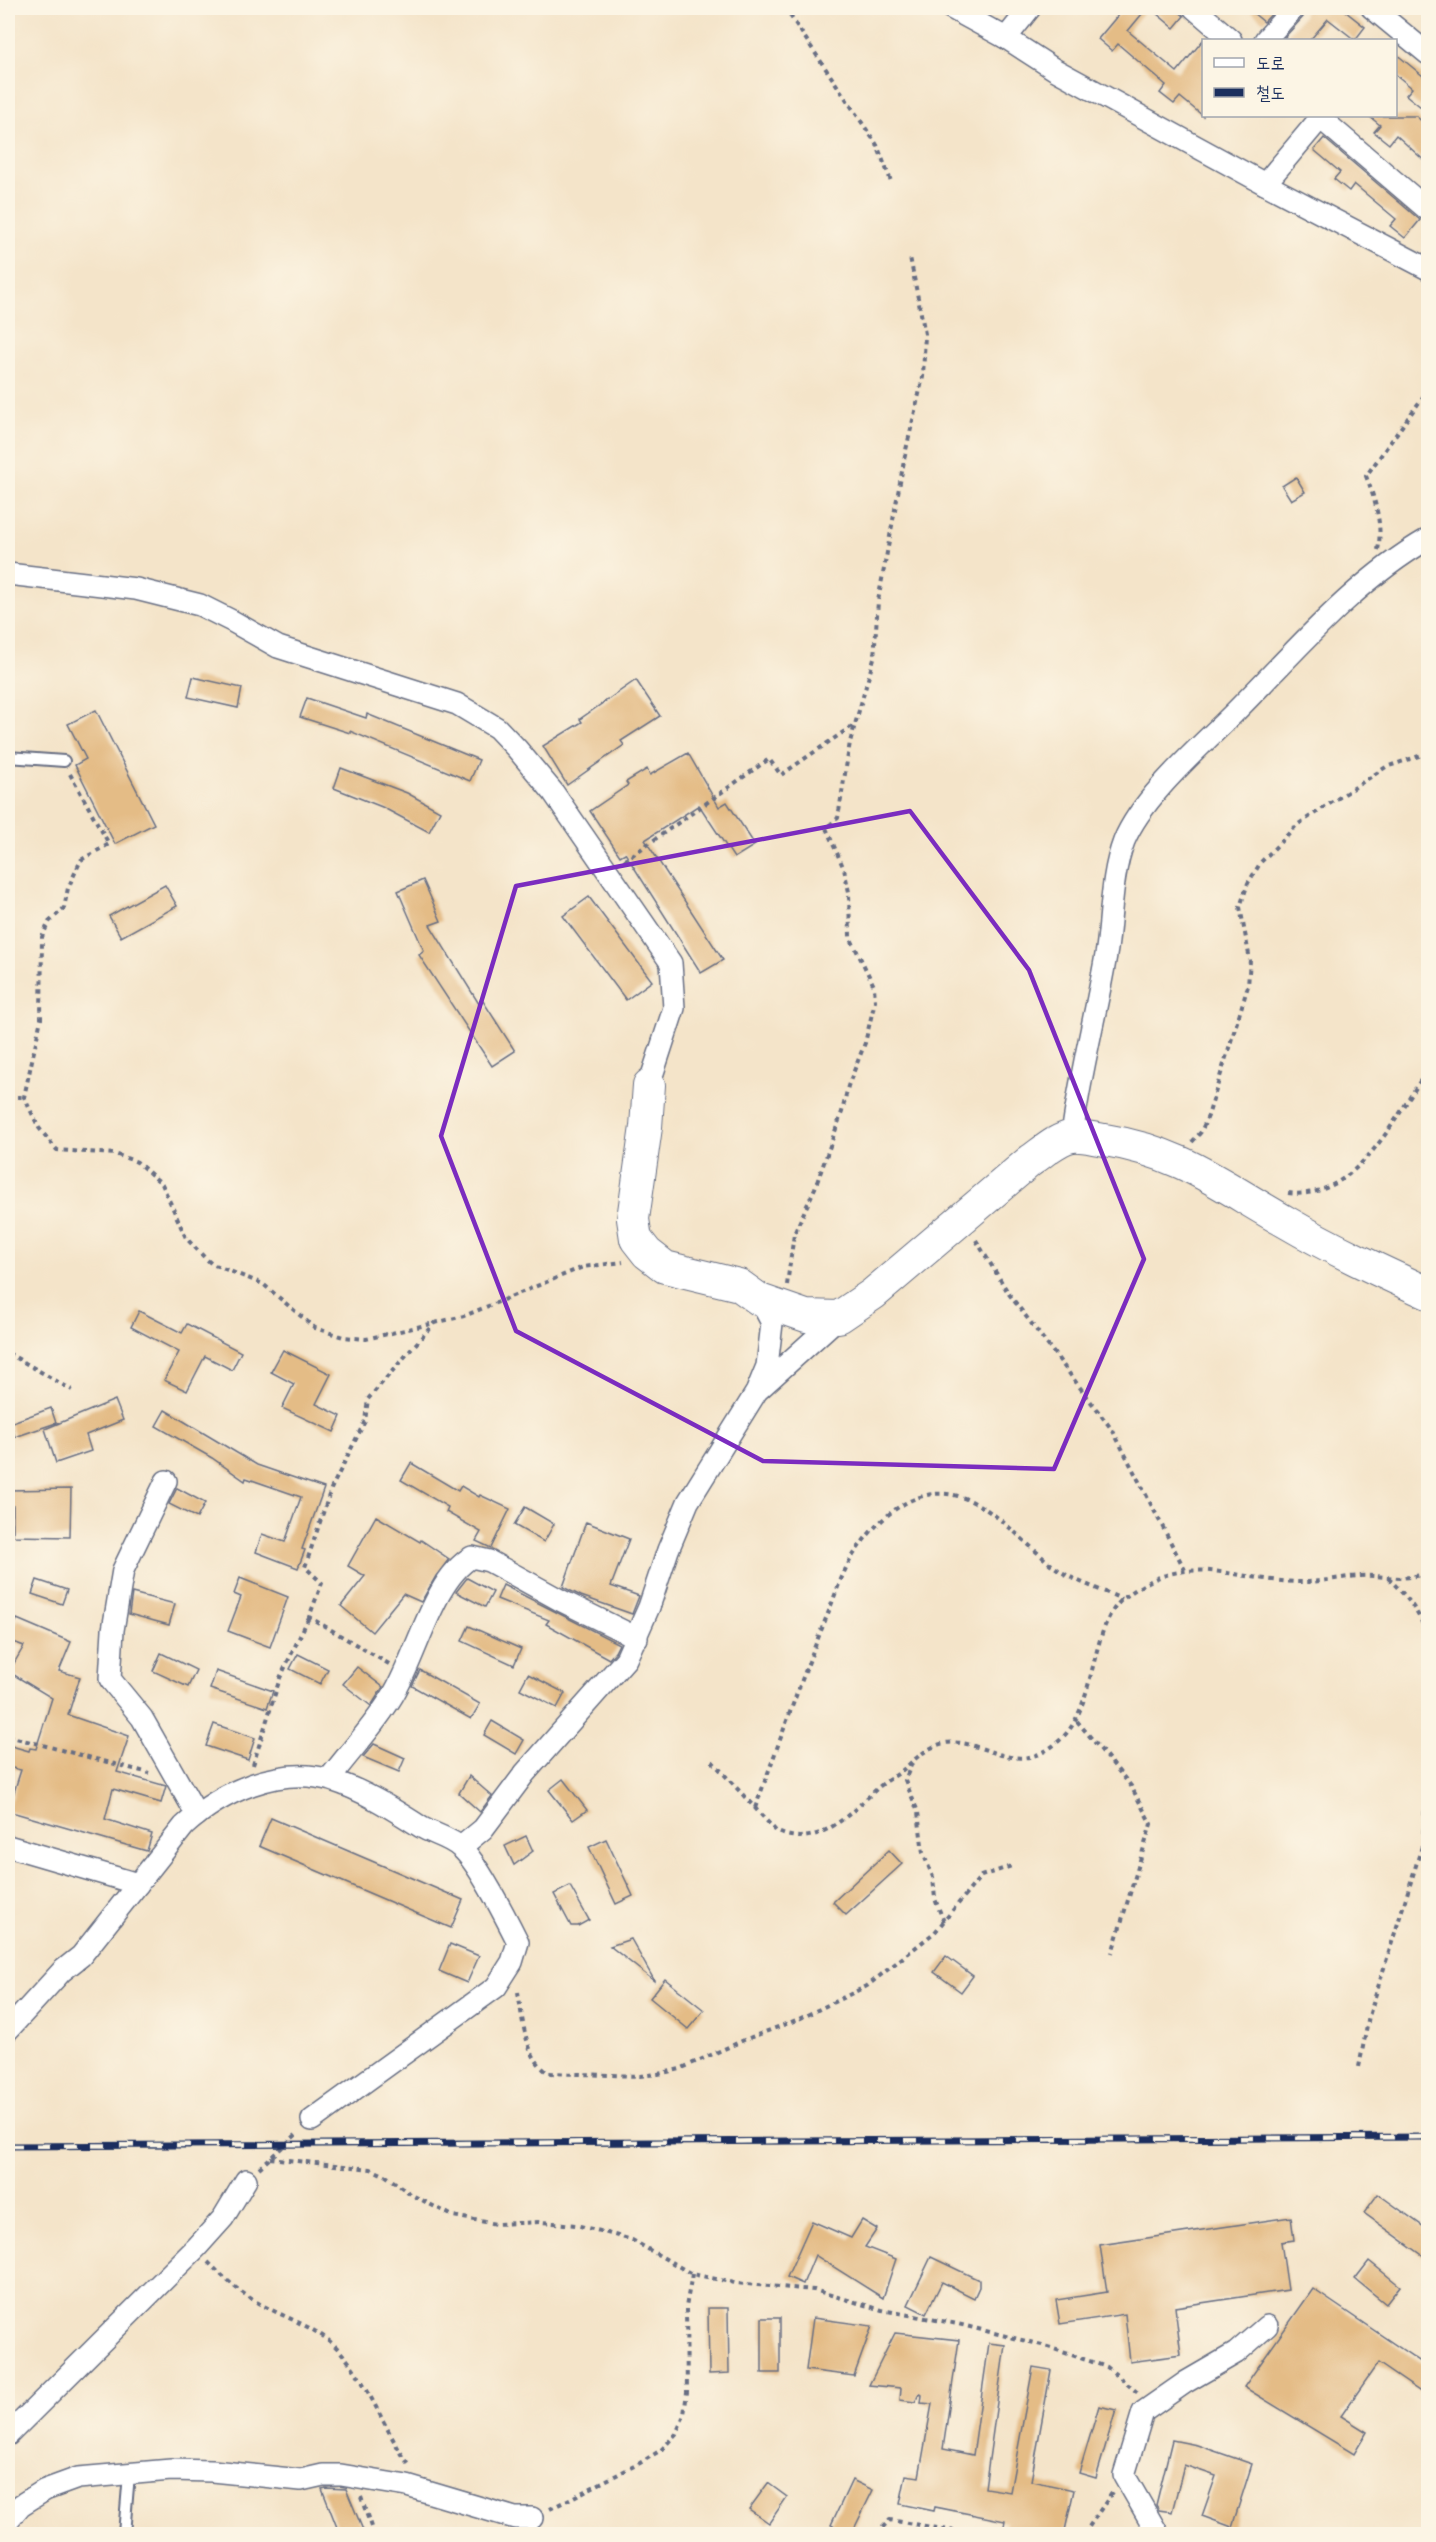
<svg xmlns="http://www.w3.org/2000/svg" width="1436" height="2542" font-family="Caveat,'Poor Story',sans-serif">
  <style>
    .building { fill: #e4bc86 }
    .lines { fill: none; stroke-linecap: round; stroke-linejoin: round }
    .lane-casing { stroke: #676e83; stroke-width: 14 }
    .street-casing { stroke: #676e83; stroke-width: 24 }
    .secondary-casing { stroke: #676e83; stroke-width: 34 }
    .path { stroke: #676e83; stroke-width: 4; stroke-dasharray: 4.5 4.5; stroke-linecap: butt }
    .lane { stroke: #fff; stroke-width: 10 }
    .street { stroke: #fff; stroke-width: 21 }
    .secondary { stroke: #fff; stroke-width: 32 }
    .rail-casing { stroke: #1b2f5e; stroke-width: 7 }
    .rail { stroke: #fcf5e5; stroke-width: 4.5; stroke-dasharray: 14; stroke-linecap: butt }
    .marked { fill: none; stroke: #7b2cbf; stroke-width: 4.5; stroke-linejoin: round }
  </style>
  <rect width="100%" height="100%" fill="#fcf5e5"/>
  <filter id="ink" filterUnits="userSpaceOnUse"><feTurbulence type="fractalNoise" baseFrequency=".0167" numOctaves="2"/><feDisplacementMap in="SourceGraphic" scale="12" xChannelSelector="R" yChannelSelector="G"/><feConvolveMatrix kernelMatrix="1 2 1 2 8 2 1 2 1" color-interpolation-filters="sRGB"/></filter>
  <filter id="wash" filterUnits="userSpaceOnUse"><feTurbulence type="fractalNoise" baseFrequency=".008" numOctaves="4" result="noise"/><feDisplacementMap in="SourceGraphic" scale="24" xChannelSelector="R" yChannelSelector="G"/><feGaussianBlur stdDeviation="1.35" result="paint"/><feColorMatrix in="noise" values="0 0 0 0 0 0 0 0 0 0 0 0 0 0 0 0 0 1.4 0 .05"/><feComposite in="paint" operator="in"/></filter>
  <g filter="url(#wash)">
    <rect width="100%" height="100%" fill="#f4e4c9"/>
    <g id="blocks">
      <g class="building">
        <path d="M1124,8H1147L1128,31L1177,72L1203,40V116L1180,97L1174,104L1160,93L1166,85L1118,44L1112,51L1098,39Z"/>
        <path d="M1150,8H1175L1184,16L1174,28Z"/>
        <path d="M1247,8H1277L1264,22Z"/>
        <path d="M1306,8H1341L1365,27L1355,40L1328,19L1310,40H1287L1284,38L1303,17Z"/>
        <path d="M1395,53L1423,76L1428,69V102L1427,100L1421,107L1406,95L1412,88L1395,74Z"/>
        <path d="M1369,116H1416L1428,127V164L1396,135L1389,144L1374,132L1380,125Z"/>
        <path d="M1324,138L1420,220L1405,238L1390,226L1396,219L1354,184L1349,191L1334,179L1340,172L1314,150Z"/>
        <path d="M1296,477L1305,492L1291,500L1282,486Z"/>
        <path d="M193,677L242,688L238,708L188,697Z"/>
        <path d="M636,680L660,716L621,741L624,745L567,785L543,746L582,722L580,719Z"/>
        <path d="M307,698L366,718L367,714L479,760L470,781L350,731V733L300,717Z"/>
        <path d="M96,710L154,824L115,844L75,765L86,759L68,724Z"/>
        <path d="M688,753L719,807L727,802L755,845L734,858L699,805L645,840L723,960L701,973L625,853L620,856L590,811L628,785L626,782L647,769L650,775Z"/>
        <path d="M341,768L407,793L440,811L429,832L382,807L334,788Z"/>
        <path d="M423,880L441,921L430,925L479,1004L483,1001L515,1051L492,1066L419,955L424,951L398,891Z"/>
        <path d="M165,885L177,906L121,937L109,916Z"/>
        <path d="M589,897L652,981L626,1000L563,916Z"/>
        <path d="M139,1311L182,1333L187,1324L241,1352L232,1370L205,1356L187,1391L164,1380L179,1352L131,1327Z"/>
        <path d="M283,1350L331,1374L316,1404L341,1416L334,1432L282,1408L294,1384L271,1372Z"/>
        <path d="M115,1400L123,1420L86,1435L91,1451L56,1463L45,1429Z"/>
        <path d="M51,1408L56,1423L15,1437L10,1423Z"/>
        <path d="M165,1410L257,1465L324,1488L302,1549L305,1550L298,1568L256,1552L262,1534L285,1542L301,1497L246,1478L245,1481L212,1458L156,1426Z"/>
        <path d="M411,1463L458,1491L461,1486L479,1497L480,1495L510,1509L491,1548L476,1541L481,1532L446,1512L448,1507L401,1480Z"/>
        <path d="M177,1488L205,1503L197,1518L169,1504Z"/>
        <path d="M71,1489L70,1537L13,1536V1506H8V1490Z"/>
        <path d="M525,1507L554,1524L544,1542L514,1525Z"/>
        <path d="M376,1516L420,1542L421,1540L449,1559L436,1576L421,1602L403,1594L372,1632L341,1606L365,1576L348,1566Z"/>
        <path d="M586,1522L629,1539L611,1586L639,1596L632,1614L581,1596L563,1587Z"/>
        <path d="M240,1578L288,1597L270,1647L228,1631L241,1597L234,1594Z"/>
        <path d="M467,1578L493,1592L485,1607L456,1592Z"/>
        <path d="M37,1580L67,1590L62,1604L32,1594Z"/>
        <path d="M503,1585L619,1644L615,1652L609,1659L546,1624L549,1620L497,1599Z"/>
        <path d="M132,1593L175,1604L169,1625L129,1614Z"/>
        <path d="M17,1619L71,1642L59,1671L80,1677L68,1715L129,1736L117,1772L166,1786L161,1803L113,1789L105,1819L152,1834L147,1851L8,1811L21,1770L8,1767V1745L29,1751L30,1748L36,1749L52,1698L9,1672L24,1646L8,1640Z"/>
        <path d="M469,1626L521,1649L514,1665L462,1641Z"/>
        <path d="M161,1653L196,1670L188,1687L153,1671Z"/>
        <path d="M298,1654L328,1669L320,1684L290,1669Z"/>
        <path d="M357,1667L383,1687L371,1706L343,1684Z"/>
        <path d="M420,1670L480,1704L471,1719L412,1686Z"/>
        <path d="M216,1671L273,1691L267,1708L210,1689Z"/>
        <path d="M528,1674L565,1693L557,1708L520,1689Z"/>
        <path d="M492,1721L524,1740L516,1754L484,1735Z"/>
        <path d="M214,1724L255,1738L248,1760L206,1746Z"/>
        <path d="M374,1744L405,1758L399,1772L363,1757Z"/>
        <path d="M469,1776L492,1796L480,1812L459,1793Z"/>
        <path d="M563,1779L587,1810L573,1820L549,1790Z"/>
        <path d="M271,1818L463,1900L451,1928L259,1846Z"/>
        <path d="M526,1836L533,1851L514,1865L505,1846Z"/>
        <path d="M606,1839L633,1896L616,1904L589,1847Z"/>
        <path d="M889,1850L902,1864L846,1915L833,1902Z"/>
        <path d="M570,1886L589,1920L578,1926H571L554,1894Z"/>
        <path d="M631,1939L654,1980V1981L610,1946Z"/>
        <path d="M450,1944L479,1956L467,1983L439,1971Z"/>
        <path d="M946,1956L973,1976L961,1992L934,1972Z"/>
        <path d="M665,1979L704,2010L688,2029L650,1998Z"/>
        <path d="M1378,2194L1428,2230V2259L1364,2213Z"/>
        <path d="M1291,2217L1294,2240L1281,2242L1288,2290L1175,2307L1181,2355L1130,2362L1125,2314L1060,2324L1056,2300L1107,2292L1100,2245Z"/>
        <path d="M862,2220L877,2229L865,2247L896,2259L883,2298L815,2255L803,2284L787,2277L812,2221L851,2238Z"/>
        <path d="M931,2257L979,2280V2287L974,2298L942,2282L926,2314L908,2305Z"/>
        <path d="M1369,2261L1400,2286L1386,2304L1355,2279Z"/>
        <path d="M1313,2289L1428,2367V2397L1378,2363L1341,2416L1367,2432L1354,2454L1244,2387Z"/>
        <path d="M708,2308H728L729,2373L709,2374Z"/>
        <rect x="762" y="2318" width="18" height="55"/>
        <path d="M813,2318L872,2326L854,2376L806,2370Z"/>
        <path d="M895,2333L959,2340L943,2449L973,2455L989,2343L1005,2345L985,2488L1010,2492L1033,2367L1051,2370L1031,2481L1074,2490L1064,2535H1013L1003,2532L1005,2521L935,2507L934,2511L900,2504L906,2475L919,2477L932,2404L921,2403L922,2395L919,2394L915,2402L900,2400L901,2388L869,2385Z"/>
        <path d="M1099,2406L1116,2410L1096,2478L1079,2473Z"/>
        <path d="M1172,2440L1197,2445L1252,2464L1232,2527L1202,2516L1216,2476L1184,2465L1172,2512L1159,2510L1156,2505Z"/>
        <path d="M852,2480L873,2490L851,2535H849L831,2525Z"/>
        <path d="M768,2483L787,2497L769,2523L749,2509Z"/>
        <path d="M326,2488L346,2489L365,2535H340L322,2489Z"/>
      </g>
    </g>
  </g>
  <g filter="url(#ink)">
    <use href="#blocks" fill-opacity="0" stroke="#676e83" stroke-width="1.5"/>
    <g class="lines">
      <defs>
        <g id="lane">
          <path d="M8,757L64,761"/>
          <path d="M124,2534L129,2474"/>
        </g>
        <g id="street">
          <path d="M951,8L1006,38L1054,69L1265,184L1428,269"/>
          <path d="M1194,8L1231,40"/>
          <path d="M1372,8L1428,54"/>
          <path d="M1006,38L1030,8"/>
          <path d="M1265,40L1294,8"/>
          <path d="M1318,116L1428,210"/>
          <path d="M1265,184L1322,116"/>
          <path d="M8,574L136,589L200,605L232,621L278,647L457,704L497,728L517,749L553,792L671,963L674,1008L649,1085"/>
          <path d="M1072,1136C1080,1073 1097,1011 1107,949C1112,913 1111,875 1124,841C1142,797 1199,748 1233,714C1294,653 1353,582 1428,539"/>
          <path d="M758,1388L767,1366L772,1323L760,1300"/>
          <path d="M166,1481L123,1570L113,1630L110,1679L142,1718L197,1815"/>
          <path d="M329,1779C350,1751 375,1725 393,1695C417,1656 433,1579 472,1557L489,1561L560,1600L637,1638"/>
          <path d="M8,1846L138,1884"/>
          <path d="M461,1847L483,1829L525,1773L626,1659L649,1607L668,1550L688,1502L757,1391L839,1317"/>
          <path d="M8,2030L62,1971L81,1956L184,1826C221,1792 279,1765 331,1780C363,1790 393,1809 421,1827C433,1834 451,1838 461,1848C478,1862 507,1920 518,1942L512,1962L496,1987L312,2120"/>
          <path d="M8,2435L197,2247L223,2218L246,2180"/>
          <path d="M8,2520L21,2505L45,2490L78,2478L171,2470L212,2471L301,2480L323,2475H341L407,2486L515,2518H532"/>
          <path d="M1158,2534L1124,2475L1143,2412L1186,2382L1236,2353L1267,2326"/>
        </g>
        <path id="secondary" d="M649,1085L646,1127L633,1219L636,1239L647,1253L665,1267L739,1285L760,1300L806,1316L839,1317L873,1294L1030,1161C1042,1153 1058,1138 1073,1136C1083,1135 1095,1139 1105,1140C1181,1152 1222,1186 1286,1222C1332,1249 1380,1271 1428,1293"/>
      </defs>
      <use href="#lane" class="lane-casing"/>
      <use href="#street" class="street-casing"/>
      <use href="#secondary" class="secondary-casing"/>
      <g class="path">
        <path d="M785,8L877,145L891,181"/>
        <path d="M1378,550C1383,524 1375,500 1366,476L1428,390"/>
        <path d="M70,774L109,844L81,860L68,888L64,908L49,922L42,937L41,1019L24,1097L39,1128L57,1150L115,1154L137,1162L162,1184L186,1238L205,1258L212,1264L263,1284L315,1328L343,1337L366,1339L464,1316L583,1267L623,1262"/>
        <path d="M624,861L769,759L781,775L855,724"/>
        <path d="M8,1097H24"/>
        <path d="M1192,1142L1201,1132L1208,1116L1248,986L1250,960L1240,907L1248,883L1261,862L1297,825L1386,767L1428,753"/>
        <path d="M1288,1193C1356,1202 1396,1116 1428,1069"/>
        <path d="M976,1240L1009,1294L1113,1431L1185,1570"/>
        <path d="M787,1285L794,1234L815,1188L842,1112L848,1086L865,1043L875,1001L874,986L850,937L849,892L844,869L826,828L838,818L850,742L874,658L878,601L906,450L923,377L925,334L910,257"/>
        <path d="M8,1353L72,1390"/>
        <path d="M1388,1578C1406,1595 1420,1613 1428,1637"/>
        <path d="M389,1664L309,1617L322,1583L305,1567L331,1489L365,1421L368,1399L435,1322"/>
        <path d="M1077,1721L1131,1786L1151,1824L1112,1953"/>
        <path d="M8,1736L149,1773"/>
        <path d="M712,1761L776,1831C818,1852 851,1812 880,1786C886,1781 892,1778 899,1773C909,1765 919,1754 931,1748C976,1724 1011,1788 1062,1738C1097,1705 1089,1626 1124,1598C1185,1549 1231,1580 1298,1582C1319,1583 1340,1577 1361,1576C1374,1575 1388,1578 1402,1578C1410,1577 1420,1575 1428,1574"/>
        <path d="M912,1763L905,1780L918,1812L923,1853L933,1877L935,1899L944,1922"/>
        <path d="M253,1765L280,1678L309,1617"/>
        <path d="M755,1808C779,1744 801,1679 827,1616C835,1596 842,1572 854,1554C876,1520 914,1484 958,1496C998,1508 1027,1548 1060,1571C1079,1583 1102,1590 1122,1599"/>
        <path d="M518,1992C523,2020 524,2055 548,2073L640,2076L658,2074L680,2069L744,2040L799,2019L867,1986L935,1932L981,1876L1012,1866"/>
        <path d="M1359,2067L1369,2016L1423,1843L1428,1748"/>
        <path d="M270,2158L371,2169L386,2176L412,2195L453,2216L496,2224L542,2222L576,2225L600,2231L632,2240L692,2274L735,2283L814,2290L882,2310L958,2324L1042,2345L1107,2367L1138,2393"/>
        <path d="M259,2168L298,2133"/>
        <path d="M208,2262C224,2278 241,2294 262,2305C286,2318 313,2326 334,2345C368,2378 382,2428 410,2466"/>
        <path d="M361,2497L371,2527L370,2534"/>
        <path d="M550,2509L640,2463L661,2450L676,2434L684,2415L687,2392L686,2307L692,2274"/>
        <path d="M876,2534L890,2520L973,2534"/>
        <path d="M1084,2534L1112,2493"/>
      </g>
      <use href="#lane" class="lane"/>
      <use href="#street" class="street"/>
      <use href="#secondary" class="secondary"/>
      <defs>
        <path id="rail" d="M8,2146L1428,2137"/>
      </defs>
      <use href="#rail" class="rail-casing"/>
      <use href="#rail" class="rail"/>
    </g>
  </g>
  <path class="marked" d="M910,811L1029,970L1144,1259L1054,1469L763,1461L516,1331L441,1136L516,886Z"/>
  <rect width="1436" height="2542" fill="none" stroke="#fcf5e5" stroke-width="30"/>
  <rect x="1202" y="39" width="195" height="78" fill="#fcf5e5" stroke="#a2a6af" stroke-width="1.5"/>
  <rect x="1214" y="58" width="30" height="9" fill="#ffffff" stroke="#a2a6af" stroke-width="1.5"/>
  <text x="1256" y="69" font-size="18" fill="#1b2f5e">도로</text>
  <rect x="1214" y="88" width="30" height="9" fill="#1b2f5e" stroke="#a2a6af" stroke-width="1.5"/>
  <text x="1256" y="99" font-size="18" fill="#1b2f5e">철도</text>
</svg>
